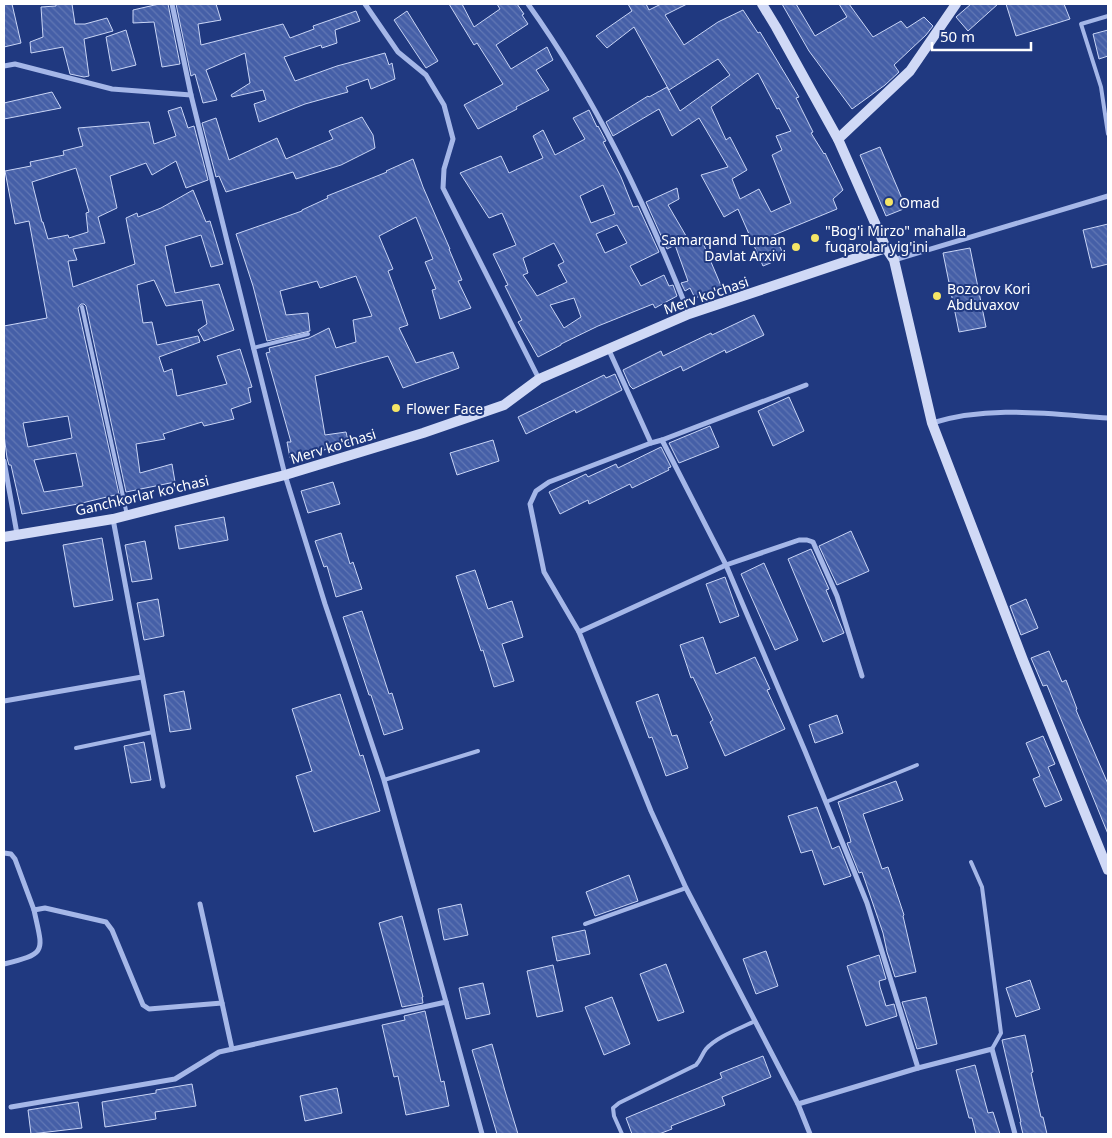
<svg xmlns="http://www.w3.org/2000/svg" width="1112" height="1138" font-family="'Noto Sans',sans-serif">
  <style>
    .building { fill: url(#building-back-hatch); stroke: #c9d5f6; fill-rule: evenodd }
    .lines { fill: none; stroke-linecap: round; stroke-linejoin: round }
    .lane { stroke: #a5b7e8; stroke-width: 4 }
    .street { stroke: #a5b7e8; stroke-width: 5 }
    .secondary { stroke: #d0d9f6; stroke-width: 10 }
    .poi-dot { fill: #f5e566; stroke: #203980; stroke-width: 2 }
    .labels { text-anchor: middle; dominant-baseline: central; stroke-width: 4; stroke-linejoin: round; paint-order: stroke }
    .poi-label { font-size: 14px; fill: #fff; stroke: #203980; text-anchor: start }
    .street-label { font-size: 14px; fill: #fff; stroke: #203980 }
  </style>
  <defs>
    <pattern id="building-back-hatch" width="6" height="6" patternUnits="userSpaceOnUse" patternTransform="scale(1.25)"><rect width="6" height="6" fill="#455fa7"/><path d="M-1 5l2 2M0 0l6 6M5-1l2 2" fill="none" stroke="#6177b4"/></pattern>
  </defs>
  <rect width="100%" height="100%" fill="#203980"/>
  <g class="building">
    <path d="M4,4H12L21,43L4,47Z"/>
    <path d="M56,4H72L75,24H85L107,18L113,31L84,39L89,76L84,77L70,74L63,47L31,53L30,42L43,37L41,7L56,6Z"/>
    <path d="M159,4H168L180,64L162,67L154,22L133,23V10Z"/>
    <path d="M176,4H216L221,20L198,24L201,45L283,24L290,38L314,29L313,26L356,11L360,21L335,30L337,43L322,48L321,45L284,57L295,81L337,66L385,53L389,65L392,63L395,79L371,89L368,79L346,87L348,92L305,104L259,122L254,104L266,100L263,90L232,97L231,95L250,83L245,53L206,70L217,100L203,103L195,74L191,76Z"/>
    <path d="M449,4H462L474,27L500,9L497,4H517L524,14L522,15L528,24L496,45L511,69L547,47L553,60L536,70L549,90L516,107L517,109L478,129L464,105L503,84L477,43L474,45Z"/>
    <path d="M628,4H646L649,10L661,4H687L665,15L684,45L718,22L743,10L758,33L760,32L799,97L796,98L813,132L811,133L824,154L825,153L843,190L833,199L837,209L774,235L785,257L763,266L738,209L724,217L701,175L728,167L699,118L672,136L659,109L613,136L606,122L648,96L649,97L667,87L680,111L730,75L718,59L669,90L634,27L607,48L596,36L632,11ZM758,73L777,109L779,108L791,131L776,136L782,150L772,155L791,203L771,212L759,189L740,199L732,179L747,170L730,137L726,140L711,107Z"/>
    <path d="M782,4H796L815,36L847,17L839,4H849L873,37L901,21L907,28L924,17L933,26L926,35L894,65L899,72L885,85L852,109L809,51Z"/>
    <path d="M971,4H998L968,31L956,17Z"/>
    <path d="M1006,4H1064L1070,19L1016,36Z"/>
    <path d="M407,11L438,61L426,68L394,20Z"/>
    <path d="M126,30L136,65L112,71L106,37Z"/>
    <path d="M1108,30V56L1099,59L1093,34Z"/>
    <path d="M52,92L61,108L4,119V103Z"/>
    <path d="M181,107L188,128L194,126L208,180L186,188L176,161L152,175L146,163L110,176L117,208L98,217L105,243L73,249L77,260L68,261L73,287L135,264L126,218L137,213L138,217L161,208L193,190L206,222L210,221L223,264L211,267L201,235L165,246L175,293L219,284L234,330L204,341L198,330L207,324L202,300L166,306L154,280L137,285L143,323L152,322L157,345L198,336L200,342L159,357L164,372L172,369L177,396L227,384L217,356L240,349L252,387L248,388L251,402L231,409L234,419L204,426L202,422L163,434L165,439L136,444L140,473L172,464L175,482L126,492L86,306L84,304H81L78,308L119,494L78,504L22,514L11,465H9L7,458L4,435V326L47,318L29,221L15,224L5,171L31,166L30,162L64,155L63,151L83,146L78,128L149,122L154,144L176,136L168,111ZM76,168L89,212L86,213L88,232L69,238L68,235L48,239L43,222H42L32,182ZM68,416L72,438L28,447L23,423ZM76,453L83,486L44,492L34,460Z"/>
    <path d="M589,110L597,127L598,126L606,141L603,142L621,177L633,207L638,206L659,252L630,266L641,286L664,275L669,286L673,285L677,296L655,308L653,304L598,326L561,344V345L538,357L518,322L522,320L505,286L508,285L493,254L516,245L502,213L489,218L460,173L501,156L509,173L543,158L533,136L543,130L555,155L585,139L573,118ZM603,185L615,214L591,223L580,196ZM617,225L627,243L605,253L596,234ZM554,243L564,262L558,265L567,282L537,296L523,275L528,273L523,258ZM574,298L581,317L564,328L550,305Z"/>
    <path d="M362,117L373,135L375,148L341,165L296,179L293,172L226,192L219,176L216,177L202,123L216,118L229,160L277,138L286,159L333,139L329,131Z"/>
    <path d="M880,147L906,208L886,216L860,155Z"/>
    <path d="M413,159L423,187L450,249H449L462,280L458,281L471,308L440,319L432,290L436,289L425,262L433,259L416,217L379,236L393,269L388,271L408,325L399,328L416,363L453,352L459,368L403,388L388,356L315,376L325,435L346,432L349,444L290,458L287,442H291L266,353L270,352L269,348L309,338L329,328L336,348L356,342L353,320L372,316L356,276L320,288L317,281L280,291L286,315L308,313L310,331L267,341L253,286L236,234L302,211V210L328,198L327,196L387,172L386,171Z"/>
    <path d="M677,188L679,199L668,205L689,241L700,236L722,288L695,298L690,288L685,291L681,283L688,281L675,245L667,249L646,202Z"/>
    <path d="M1108,224V264L1092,268L1083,230Z"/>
    <path d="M970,248L986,327L959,332L943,253Z"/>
    <path d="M754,315L764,335L726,353L725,350L683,371L681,366L633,389L630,386L623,370L661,351L663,356L711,333L712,335Z"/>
    <path d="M615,374L622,390L576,413L575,410L526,434L518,417L604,375L606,378Z"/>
    <path d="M789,397L804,431L773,446L758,411Z"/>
    <path d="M710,426L719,447L679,463L669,443Z"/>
    <path d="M493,440L499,461L457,475L450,453Z"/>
    <path d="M661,447L671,467L668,468L669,470L632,488L630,484L589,504L588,500L560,514L549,492L586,474L588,477L616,464L618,468Z"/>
    <path d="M333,482L340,504L308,513L301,491Z"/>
    <path d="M224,517L228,540L179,549L175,526Z"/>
    <path d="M851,531L869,571L837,585L819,546Z"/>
    <path d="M341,533L350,564L353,562L362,589L336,597L327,566L324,567L315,541Z"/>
    <path d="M102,538L113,600L74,607L63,545Z"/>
    <path d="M145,541L152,579L132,582L125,545Z"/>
    <path d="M811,549L829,589L826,590L844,633L823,642L788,559Z"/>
    <path d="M764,563L798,640L775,650L741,574Z"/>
    <path d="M475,570L488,609L512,601L523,637L502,644L514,681L494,687L483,650L481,651L456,576Z"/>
    <path d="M725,577L739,616L720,623L706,584Z"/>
    <path d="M158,599L164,636L144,640L137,603Z"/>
    <path d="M1026,599L1038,628L1021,635L1010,606Z"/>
    <path d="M362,611L389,694L392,693L403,729L384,735L371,695H369L343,617Z"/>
    <path d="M703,637L716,674L755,657L770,689L767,690L785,729L725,756L710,722L713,720L693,677L691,678L680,645Z"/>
    <path d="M1049,651L1062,682L1066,680L1077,709L1076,710L1108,784V834L1047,685L1043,686L1031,658Z"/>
    <path d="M184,691L191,729L170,732L164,695Z"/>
    <path d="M340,694L360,756L363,755L380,811L314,832L296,776L312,771L292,709Z"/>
    <path d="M658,694L672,736L677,735L688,768L666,776L652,737L649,738L636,702Z"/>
    <path d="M837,715L843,733L815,743L809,725Z"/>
    <path d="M1043,736L1055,764L1048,767L1062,800L1045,807L1033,779L1040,776L1026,743Z"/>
    <path d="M144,742L151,780L131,783L124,746Z"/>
    <path d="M896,781L903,800L863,814L882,869L888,867L904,915L903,916L916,972L895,977L887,952L883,933L862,872L859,873L847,843L851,842L850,838L838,802Z"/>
    <path d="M817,807L832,849L839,846L851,876L824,885L812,850L801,853L788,816Z"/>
    <path d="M629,875L638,901L595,916L586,892Z"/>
    <path d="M461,904L468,935L444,940L438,909Z"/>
    <path d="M402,916L423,997H422L423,1003L402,1007L379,923Z"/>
    <path d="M585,930L590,954L557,961L552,937Z"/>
    <path d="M766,951L778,986L756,994L743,959Z"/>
    <path d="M879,955L886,979L879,981L880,987L886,1006L894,1004L897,1016L866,1026L847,966Z"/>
    <path d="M666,964L684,1012L658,1021L640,974Z"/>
    <path d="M553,965L563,1011L537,1017L527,971Z"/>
    <path d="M1030,980L1040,1009L1016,1017L1006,988Z"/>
    <path d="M483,983L490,1014L466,1019L459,988Z"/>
    <path d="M612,997L630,1044L604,1055L585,1007Z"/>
    <path d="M926,997L937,1044L917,1049L902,1002Z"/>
    <path d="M425,1011L441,1082L444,1081L449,1106L406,1115L398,1076L394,1077L382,1025L405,1020L404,1016Z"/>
    <path d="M1025,1035L1033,1072L1031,1073L1041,1117H1043L1047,1134H1023L1020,1122H1021L1002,1040Z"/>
    <path d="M492,1044L505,1091L518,1134H497L472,1050Z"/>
    <path d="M763,1056L771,1077L722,1097L725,1105L671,1126L672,1129L659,1134H632L626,1118L722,1078L720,1073Z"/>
    <path d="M975,1065L988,1113L993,1112L1000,1134H976L972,1118H969L956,1070Z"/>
    <path d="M192,1084L196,1106L155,1112L156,1119L105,1127L102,1102L156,1093V1090Z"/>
    <path d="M337,1088L342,1113L305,1121L300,1096Z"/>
    <path d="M78,1102L82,1128L31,1134L28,1110Z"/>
  </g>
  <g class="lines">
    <g class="lane">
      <path d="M1108,16L1081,24L1101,87L1108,134"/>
      <path d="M82,307L127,515"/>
      <path d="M253,348L308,334"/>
      <path d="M76,748L153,732"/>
      <path d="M384,780L478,751"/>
      <path d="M826,802L917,765"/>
      <path d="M971,862L982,887L1001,1033L992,1049"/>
      <path d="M585,924L686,888"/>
      <path d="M622,1134L614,1116L613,1108L619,1103L696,1065C701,1060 702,1054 706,1049C716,1037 741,1028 755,1021"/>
    </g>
    <g class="street">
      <path d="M365,4L398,52L426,75L444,105L453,139L444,169L443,188L539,379"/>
      <path d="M528,4C596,99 646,205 689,314"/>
      <path d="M4,66L15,64L112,89L191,95"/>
      <path d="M894,260L1108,196"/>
      <path d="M608,348L651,443L662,440L726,565L805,751L867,903L918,1068L992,1049L1015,1134"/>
      <path d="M932,423C989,405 1049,414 1108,418"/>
      <path d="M662,440L806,385"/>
      <path d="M4,461L17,534"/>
      <path d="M113,519L163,786"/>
      <path d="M579,632L544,572L530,504L536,491L549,482L651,443"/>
      <path d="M4,701L142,677"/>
      <path d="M4,853L11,854L15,859L34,910L45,908L106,922L112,930L143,1005L149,1009L222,1003L232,1049"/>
      <path d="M200,904L222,1003"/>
      <path d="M4,964C48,953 43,952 34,910"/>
      <path d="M446,1002L482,1134"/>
      <path d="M798,1104L686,888L651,811L579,632L726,565L799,540H807L813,542L837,596L862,676"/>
      <path d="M11,1107L175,1079L219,1052L446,1002L384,780L325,604L285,475L191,95L172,4"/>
      <path d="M810,1134L798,1104L918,1068"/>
    </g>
    <g class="secondary">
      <path d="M762,4L776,27L838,139L886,248L894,260L932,423L1023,660L1108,870"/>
      <path d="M838,139L910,71L956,4"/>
      <path d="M4,537L113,519L285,475L423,433L504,405L539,379L689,314L886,248"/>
    </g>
  </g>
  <g class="poi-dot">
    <circle cx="889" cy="202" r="5"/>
    <circle cx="815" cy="238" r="5"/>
    <circle cx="796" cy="247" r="5"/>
    <circle cx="937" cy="296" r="5"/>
    <circle cx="396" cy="408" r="5"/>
  </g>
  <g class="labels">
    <g class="poi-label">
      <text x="899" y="202">Omad</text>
      <text x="825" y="230">"Bog'i Mirzo" mahalla<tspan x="825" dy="16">fuqarolar yig'ini</tspan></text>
      <text x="786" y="239" text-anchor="end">Samarqand Tuman<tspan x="786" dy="16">Davlat Arxivi</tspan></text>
      <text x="947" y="288">Bozorov Kori<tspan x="947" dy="16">Abduvaxov</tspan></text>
      <text x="406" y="408">Flower Face</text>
    </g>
    <g class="street-label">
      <text transform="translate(706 295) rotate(-19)">Merv ko'chasi</text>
      <text transform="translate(333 446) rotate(-17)">Merv ko'chasi</text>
      <text transform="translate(142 495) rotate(-13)">Ganchkorlar ko'chasi</text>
    </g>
  </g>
  <rect width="1112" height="1138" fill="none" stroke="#ffffff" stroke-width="10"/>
  <path d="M932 42v8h99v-8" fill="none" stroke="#ffffff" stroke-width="2.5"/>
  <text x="940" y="42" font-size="15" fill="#ffffff" stroke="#203980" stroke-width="4" paint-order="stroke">50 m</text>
</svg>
